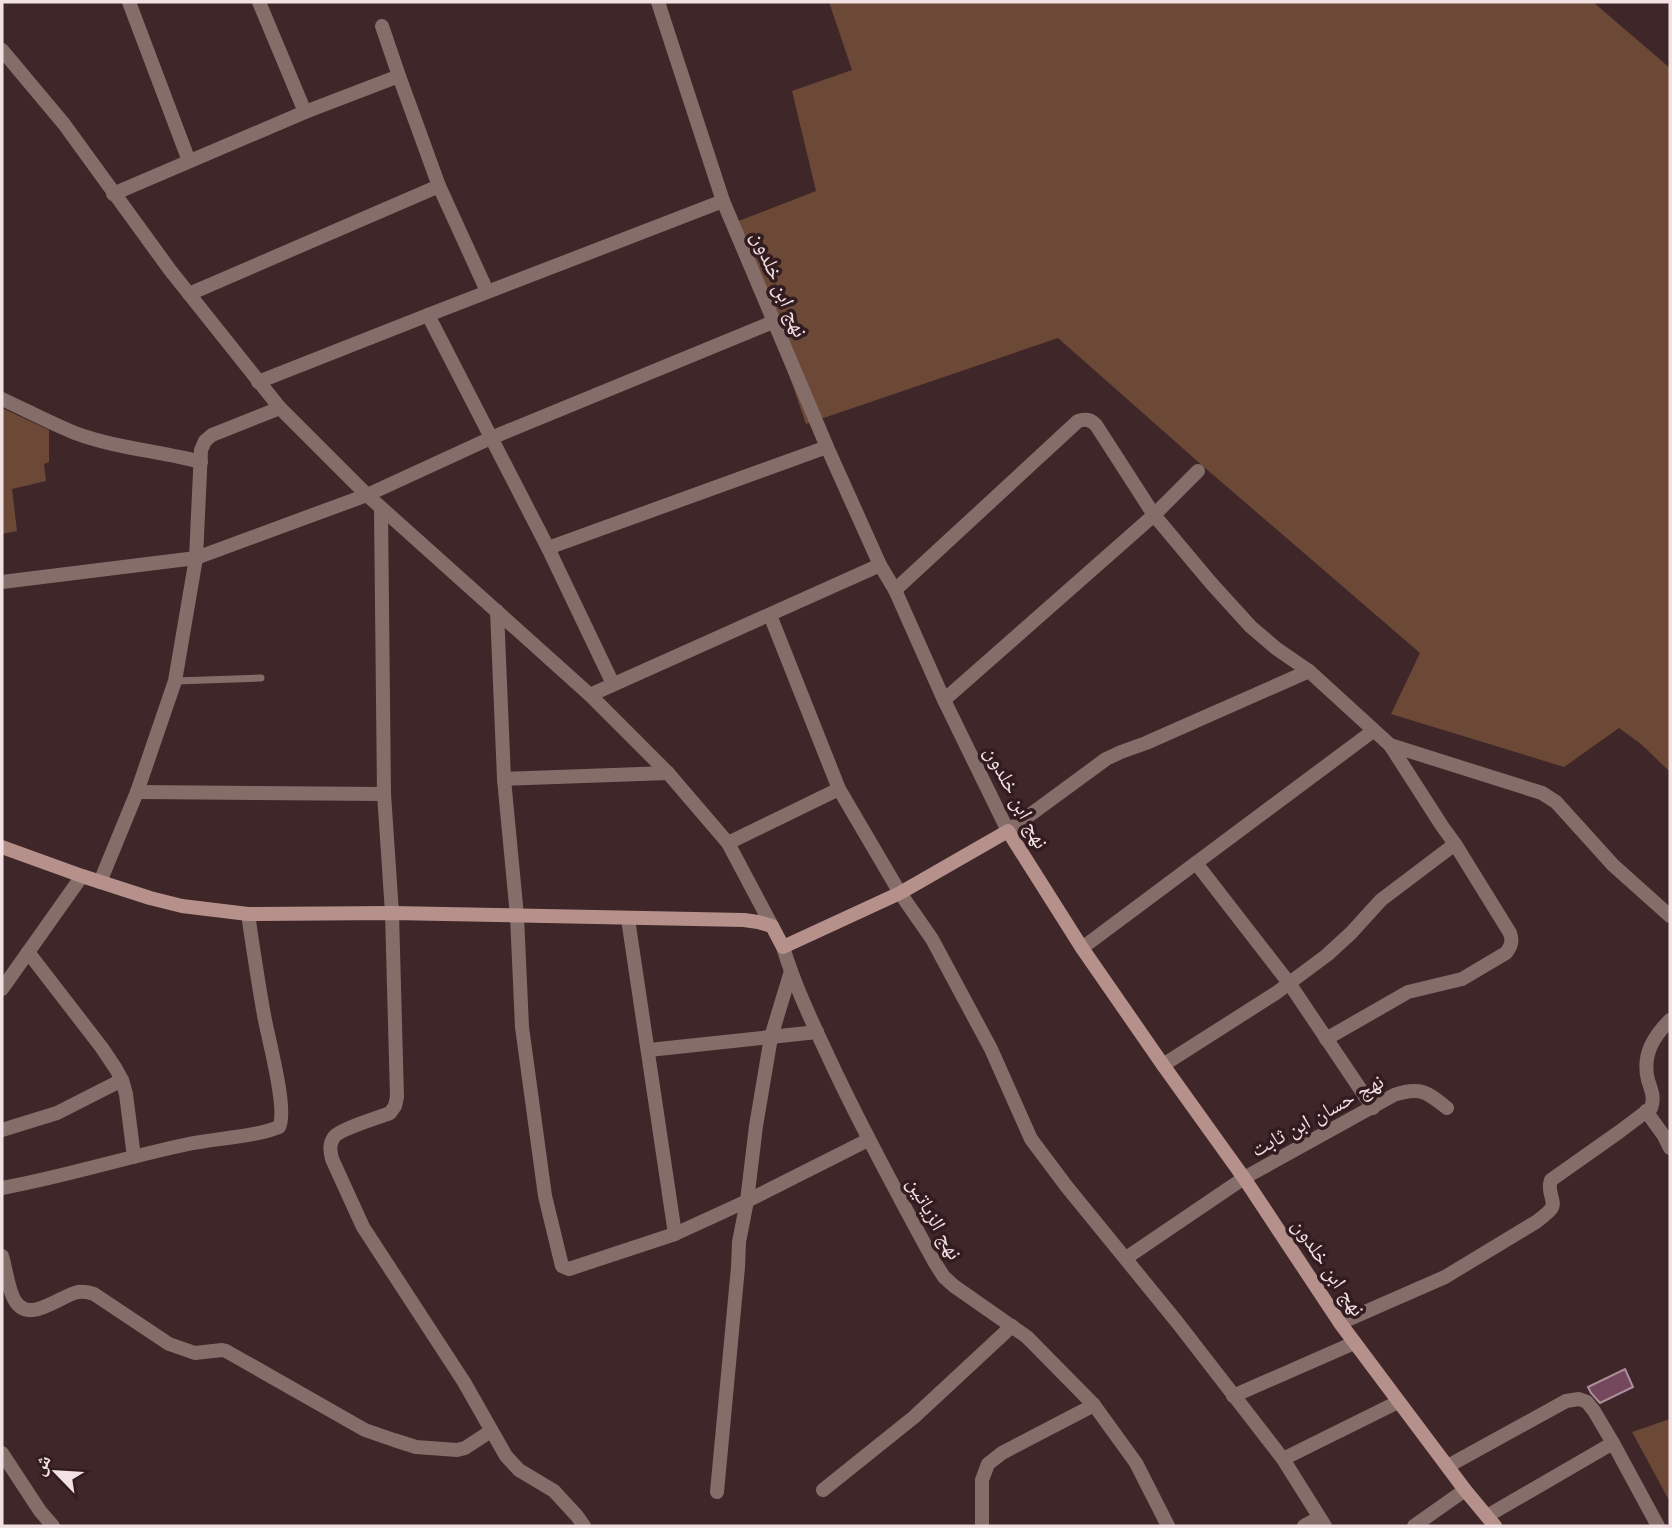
<svg xmlns="http://www.w3.org/2000/svg" width="1672" height="1528" font-family="Poppins,'Noto Naskh Arabic',sans-serif">
  <style>
    .green { fill: #6c4936 }
    .building { fill: #74475c; stroke: #ab8f9b; stroke-width: 2 }
    .lines { fill: none; stroke-linecap: round; stroke-linejoin: round }
    .lane { stroke: #856d6a; stroke-width: 7 }
    .street { stroke: #856d6a; stroke-width: 14 }
    .secondary { stroke: #b6918b; stroke-width: 14 }
    .labels { text-anchor: middle; dominant-baseline: central; stroke-width: 7; stroke-linejoin: round; paint-order: stroke }
    .street-label { font-size: 21px; fill: #f3e2e4; stroke: #331c20 }
  </style>
  <rect width="100%" height="100%" fill="#3e2629"/>
  <g class="green">
    <path d="M829,2H1593L1670,68V772L1641,744L1619,728L1564,767L1391,714L1420,653L1204,467L1058,338L806,424L736,222L816,191L792,91L852,70Z"/>
    <path d="M2,408L49,430V462L44,464L46,481L12,489L17,531L2,534Z"/>
    <path d="M1670,1419V1502L1632,1432Z"/>
  </g>
  <path class="building" d="M1625,1369L1633,1387L1600,1403L1591,1393L1588,1387Z"/>
  <g class="lines">
    <path class="lane" d="M176,681L261,678"/>
    <g class="street">
      <path d="M129,2L189,161"/>
      <path d="M259,2L305,112"/>
      <path d="M658,2L723,201L827,447L880,565L895,590L944,700L1008,831L1106,759L1121,752L1146,743L1309,671"/>
      <path d="M382,26L399,76"/>
      <path d="M2,50L64,124L170,270L280,408L367,495L590,695L668,773L728,843L772,926"/>
      <path d="M113,194L305,112L399,76L439,186L487,291"/>
      <path d="M189,294L439,186"/>
      <path d="M428,315L548,548L613,684"/>
      <path d="M258,382L428,315L723,201"/>
      <path d="M2,399C26,410 50,423 75,433C115,448 159,451 201,462"/>
      <path d="M381,508L384,794L392,913L397,1097L395,1106L390,1113C378,1118 340,1129 334,1137C329,1144 330,1151 332,1159L363,1227L464,1382L506,1456L519,1470L554,1491L577,1516L584,1526"/>
      <path d="M548,548L827,447"/>
      <path d="M2,582L196,558L367,495L491,438L773,322"/>
      <path d="M895,590L1078,421C1086,419 1090,419 1096,425L1154,515L1211,583L1251,627L1277,649L1309,671L1390,745L1542,793L1556,802L1613,865L1670,916"/>
      <path d="M497,611L504,779L517,916L522,1027L545,1196L562,1266L569,1269L675,1234L747,1201L868,1140"/>
      <path d="M770,615L839,789L900,893L932,939L991,1049L1031,1139L1067,1187L1177,1322L1283,1459L1325,1526"/>
      <path d="M590,695L880,565"/>
      <path d="M944,700L1154,515L1198,471"/>
      <path d="M504,779L668,773"/>
      <path d="M137,792L384,794"/>
      <path d="M728,843L839,789"/>
      <path d="M1196,863L1289,983L1373,1108"/>
      <path d="M100,882L137,792L175,681L196,558L201,450L205,441L212,435L280,408"/>
      <path d="M628,919L675,1234"/>
      <path d="M783,947C796,990 816,1030 835,1071C866,1136 900,1199 935,1263L944,1277L954,1286L1027,1337L1094,1405L1136,1463L1168,1526"/>
      <path d="M1082,948L1373,731"/>
      <path d="M28,952L102,1048L116,1069L122,1080L126,1094L134,1157"/>
      <path d="M2,989L82,876"/>
      <path d="M1326,1039L1408,992L1462,979L1506,953C1511,946 1513,942 1510,933L1455,844"/>
      <path d="M649,1050L817,1032"/>
      <path d="M1163,1065L1276,993L1327,955L1351,933L1381,900L1455,844L1442,826L1390,745"/>
      <path d="M1646,1111L1664,1136L1670,1148"/>
      <path d="M2,1130L57,1113L122,1080"/>
      <path d="M2,1188C63,1177 123,1158 184,1145C214,1138 251,1138 279,1127C288,1110 268,1038 264,1015C258,982 253,948 248,914"/>
      <path d="M2,1256C6,1269 8,1288 14,1299C28,1326 59,1296 78,1292C84,1291 89,1292 94,1294L169,1344L195,1353L222,1350L226,1351L365,1430L394,1440L416,1447L457,1450L465,1448L491,1431"/>
      <path d="M1126,1258L1244,1178L1394,1095C1420,1086 1427,1092 1447,1108"/>
      <path d="M1340,1323L1445,1277L1536,1222C1541,1218 1547,1214 1551,1209C1557,1201 1546,1193 1551,1180L1619,1132L1651,1108C1655,1097 1651,1090 1648,1080C1642,1055 1653,1037 1670,1020"/>
      <path d="M1233,1396L1354,1343"/>
      <path d="M2,1453L40,1511L53,1526"/>
      <path d="M1283,1459L1398,1402"/>
      <path d="M1448,1466L1566,1401L1579,1399L1587,1402L1594,1411L1613,1443L1658,1526"/>
      <path d="M823,1490L914,1417L1012,1326"/>
      <path d="M717,1492L738,1267L739,1242L747,1201L756,1126L771,1037L791,971"/>
      <path d="M1487,1516L1613,1443"/>
      <path d="M982,1526V1480L988,1464L1002,1453L1094,1405"/>
      <path d="M1304,1526L1319,1518"/>
      <path d="M1414,1526L1465,1490"/>
    </g>
    <path class="secondary" d="M2,847L82,876L150,898L182,906L248,914L392,913L744,920L758,922L772,926L783,947L900,893L1008,831L1082,948L1163,1065L1244,1178L1340,1323L1465,1490L1495,1526"/>
  </g>
  <g class="labels">
    <g class="street-label">
      <text transform="translate(780 284) rotate(67)">نهج ابن خلدون</text>
      <text transform="translate(1017 797) rotate(62)">نهج ابن خلدون</text>
      <text transform="translate(1317 1115) rotate(-29)">نهج حسان ابن ثابت</text>
      <text transform="translate(935 1218) rotate(61)">نهج الزياتين</text>
      <text transform="translate(1329 1267) rotate(56)">نهج ابن خلدون</text>
    </g>
  </g>
  <rect width="1672" height="1528" fill="none" stroke="#f3e2e4" stroke-width="7"/>
  <g transform="translate(56 1472) rotate(295)" stroke="#331c20" stroke-width="5" paint-order="stroke">
  <path d="M0-5L12 26L0 18L-12 26Z" fill="#f3e2e4"/>
  <text y="-10" font-size="19" font-weight="bold" text-anchor="middle" fill="#f3e2e4">ش</text>
  </g>
</svg>
